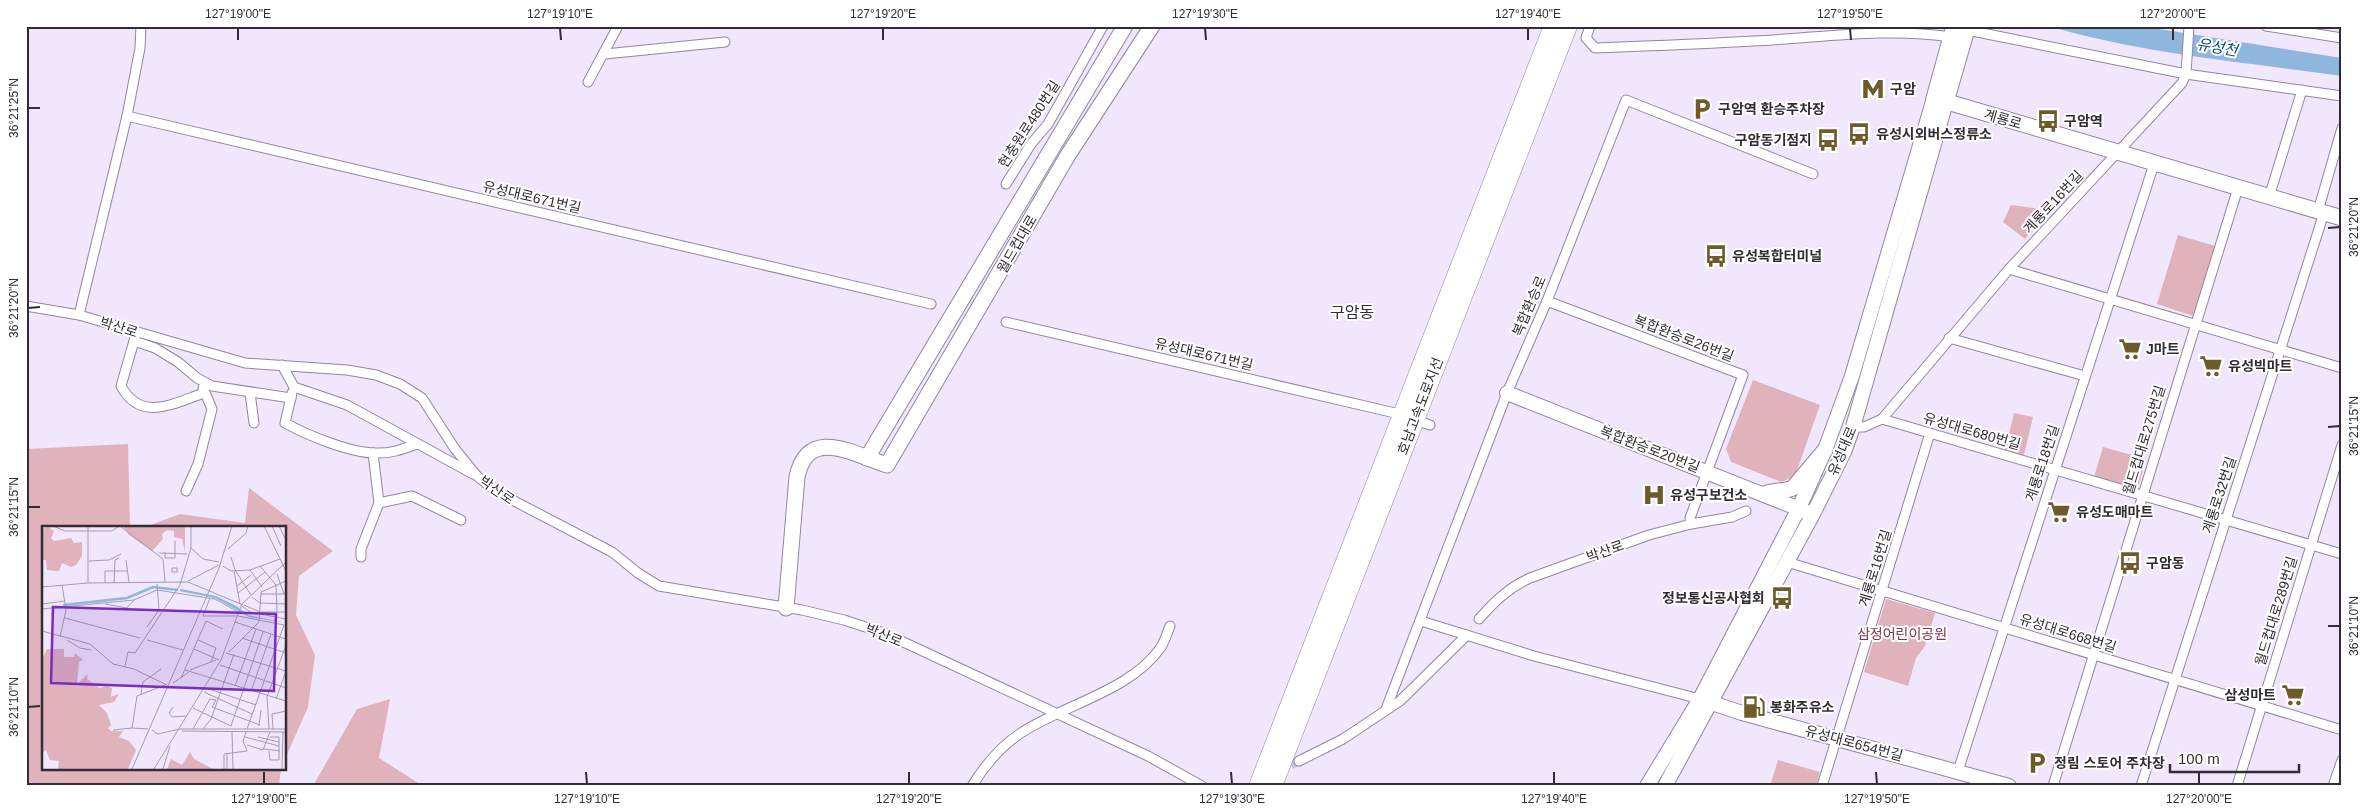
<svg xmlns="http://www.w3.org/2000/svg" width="2368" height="812" font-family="Helvetica,'Noto Sans KR',sans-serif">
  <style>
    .green { fill: #dfb2bc }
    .water { fill: #8fb7dd }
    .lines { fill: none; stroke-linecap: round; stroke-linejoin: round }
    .street-tunnel { stroke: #cac2d4; stroke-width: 9; stroke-dasharray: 9 4.5; stroke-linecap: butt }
    .street-casing { stroke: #92869f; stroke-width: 11 }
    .secondary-casing { stroke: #92869f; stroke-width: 16 }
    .primary-casing { stroke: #92869f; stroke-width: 17 }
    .highway-casing { stroke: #92869f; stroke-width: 19 }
    .street { stroke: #fff; stroke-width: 9 }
    .secondary { stroke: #fff; stroke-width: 14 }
    .primary { stroke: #fff; stroke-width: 15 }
    .highway { stroke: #fff; stroke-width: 18 }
    .ticks { fill: none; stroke: #312c36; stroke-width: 2 }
    .labels { text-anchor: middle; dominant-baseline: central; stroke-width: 4; stroke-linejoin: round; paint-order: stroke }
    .poi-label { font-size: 14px; font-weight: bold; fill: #312c36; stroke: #fff; text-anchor: start }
    .street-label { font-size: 14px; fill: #312c36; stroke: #fff }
    .park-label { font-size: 14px; fill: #7c364b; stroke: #fff }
    .water-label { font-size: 15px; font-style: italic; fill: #0a4878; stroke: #fff }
    .quarter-label { font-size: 16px; fill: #312c36; stroke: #fff }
    .inset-river { fill: none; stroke: #8fb7dd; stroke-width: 2.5 }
    .inset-road { fill: none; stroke: #a49cad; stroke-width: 1 }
    .view { fill: #7b2cbf; fill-opacity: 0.15; stroke: #7b2cbf; stroke-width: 2.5 }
    .inset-edge { fill: none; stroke: #312c36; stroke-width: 2.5 }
    .neatline { fill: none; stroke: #312c36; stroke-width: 2 }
    .ticks-label { font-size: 12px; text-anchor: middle; fill: #312c36 }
  </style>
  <rect width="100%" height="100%" fill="#f0e7fc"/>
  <g class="green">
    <path d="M2011,205L2049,210L2025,239L2003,222Z"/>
    <path d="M2178,235L2215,246L2193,316L2157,304Z"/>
    <path d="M1753,380L1820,405L1795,476L1781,482L1731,462L1726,449Z"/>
    <path d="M2014,413L2033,417L2024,455L2005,450Z"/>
    <path d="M128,444L130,527H44V768H281L279,786H26V449Z"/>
    <path d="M2103,447L2146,459L2139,484L2134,488L2094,477Z"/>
    <path d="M249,488L333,551L299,576L296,615L315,655L308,707L285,759V527H145L180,514L245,523Z"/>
    <path d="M1886,599L1935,613L1925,646L1916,658L1908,686L1864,672Z"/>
    <path d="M390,699L379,758L423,786H313L357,709Z"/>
    <path d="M1778,760L1820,772L1816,786H1770Z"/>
  </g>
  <path class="water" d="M2049,26H2140L2342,58V76C2245,62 2142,54 2049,26Z"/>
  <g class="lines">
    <path class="street-tunnel" d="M1279,771L1299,761"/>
    <defs>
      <g id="street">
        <path d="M1590,26L1586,38L1595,48C1648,46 1701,44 1754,41C1819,38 1886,27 1951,37"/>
        <path d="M2266,26L2342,38"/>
        <path d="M1967,30L2186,74L2342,96"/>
        <path d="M605,54L725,42"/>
        <path d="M588,82L618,26"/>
        <path d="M127,116L931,304"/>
        <path d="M1006,184L1031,144L1048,124L1103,26"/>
        <path d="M2269,197L2302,90"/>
        <path d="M2318,211L2342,128"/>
        <path d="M2009,269L2342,368"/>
        <path d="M1547,301L1743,375L1690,518L1691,524"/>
        <path d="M26,306L79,315L245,363L347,370L376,375L400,384L422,398L455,449L477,476L497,492L612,552L638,573L659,586L802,610L844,620L884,633L1148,756L1202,786"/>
        <path d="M79,315L127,116L140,48L141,26"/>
        <path d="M1006,322L1395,413"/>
        <path d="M136,332L134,341L155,348L178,362L197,378L212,386L291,398"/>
        <path d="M1949,338L2085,376"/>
        <path d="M134,341L121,386C141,423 174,403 204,393"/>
        <path d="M282,365L294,387L347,405L473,474"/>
        <path d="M250,393L254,423"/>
        <path d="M292,393L285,423C307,435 350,453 375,453C390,454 403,449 417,444"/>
        <path d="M1882,419L2342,554"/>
        <path d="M1424,423L1430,425"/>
        <path d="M1853,427H1864L1882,419L2009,269L2182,83L2186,74L2189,26"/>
        <path d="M186,491L198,464L212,409L203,388"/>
        <path d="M379,503L412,496L461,520"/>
        <path d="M361,557V549L379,503L373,453"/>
        <path d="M1787,562L2342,730"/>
        <path d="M1479,619C1494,602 1508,588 1530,578L1649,535L1691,524L1732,517L1746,511"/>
        <path d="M1421,621L1534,656L1700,699"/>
        <path d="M1386,709L1507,393L1547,301L1626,100L1813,174"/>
        <path d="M1299,761L1343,739L1400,701L1467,635"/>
        <path d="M1958,771L2154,164"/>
        <path d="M972,786C985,765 1001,746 1021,733C1065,704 1131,691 1161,647C1165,641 1167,633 1170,626"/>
        <path d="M1822,786L1930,433"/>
        <path d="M2053,786L2238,188"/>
        <path d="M2141,786L2324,213"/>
        <path d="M2237,786L2342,445"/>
        <path d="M2333,786L2342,760"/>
      </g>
      <g id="secondary">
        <path d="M1507,393L1807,512"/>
        <path d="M1703,700L1742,713L2009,786"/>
        <path d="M1647,786L1700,699L1799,508L1825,450L1852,376L1934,98"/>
        <path d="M1665,786L1813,514L1844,452L1853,427L1946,102"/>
      </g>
      <g id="primary">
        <path d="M1954,26L1934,98L2342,218"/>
        <path d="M1946,102L1968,26"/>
        <path d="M867,458L1125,26"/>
        <path d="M1764,494C1774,490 1784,492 1793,488L1825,450"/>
        <path d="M786,608L797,477C808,425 855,455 887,465L1068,155L1152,26"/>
      </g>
      <g id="highway">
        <path d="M1258,786L1553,26"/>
        <path d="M1273,786L1568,26"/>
      </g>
    </defs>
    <use href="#street" class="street-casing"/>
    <use href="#secondary" class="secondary-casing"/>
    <use href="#primary" class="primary-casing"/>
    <use href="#highway" class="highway-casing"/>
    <use href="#street" class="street"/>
    <use href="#secondary" class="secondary"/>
    <use href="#primary" class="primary"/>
    <use href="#highway" class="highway"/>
  </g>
  <path class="ticks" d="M238,28V40M560,28L561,40M883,28V40M1205,28L1206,40M1528,28V40M1850,28L1851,40M2173,28V40M28,108H40M2328,228L2340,227M28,308L40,307M2328,427L2340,426M28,507H40M2328,626H2340M28,707L40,706M264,772V784M586,772L587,784M909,772V784M1231,772L1232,784M1554,772V784M1876,772L1877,784M2199,772V784"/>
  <defs>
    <symbol id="metro-bare" viewBox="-9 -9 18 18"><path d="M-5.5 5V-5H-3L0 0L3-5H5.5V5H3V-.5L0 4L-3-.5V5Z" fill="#6d5c2a" stroke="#fff" stroke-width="2.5" paint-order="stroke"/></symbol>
    <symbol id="parking-bare" viewBox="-9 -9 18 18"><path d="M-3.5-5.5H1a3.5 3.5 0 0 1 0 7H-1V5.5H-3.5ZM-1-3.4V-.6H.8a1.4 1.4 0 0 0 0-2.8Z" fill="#6d5c2a" stroke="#fff" stroke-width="2.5" paint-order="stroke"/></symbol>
    <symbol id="bus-bare" viewBox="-9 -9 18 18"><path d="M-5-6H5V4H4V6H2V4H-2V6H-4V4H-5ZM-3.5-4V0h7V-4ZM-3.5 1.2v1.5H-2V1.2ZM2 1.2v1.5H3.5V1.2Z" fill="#6d5c2a" stroke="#fff" stroke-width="2.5" paint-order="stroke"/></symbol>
    <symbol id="supermarket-bare" viewBox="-9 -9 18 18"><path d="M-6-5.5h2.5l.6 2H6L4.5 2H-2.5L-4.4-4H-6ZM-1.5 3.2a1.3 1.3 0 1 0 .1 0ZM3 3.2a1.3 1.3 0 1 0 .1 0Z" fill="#6d5c2a" stroke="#fff" stroke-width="2.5" paint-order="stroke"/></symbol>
    <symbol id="hospital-bare" viewBox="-9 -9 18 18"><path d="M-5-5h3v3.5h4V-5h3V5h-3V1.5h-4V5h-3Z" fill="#6d5c2a" stroke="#fff" stroke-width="2.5" paint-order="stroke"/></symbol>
    <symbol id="fuel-bare" viewBox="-9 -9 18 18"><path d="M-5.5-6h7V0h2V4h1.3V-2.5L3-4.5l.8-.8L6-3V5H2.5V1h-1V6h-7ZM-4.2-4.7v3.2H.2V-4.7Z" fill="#6d5c2a" stroke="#fff" stroke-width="2.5" paint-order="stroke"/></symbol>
  </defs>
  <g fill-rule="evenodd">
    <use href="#metro-bare" x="1857" y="73" width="32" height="32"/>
    <use href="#parking-bare" x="1686" y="93" width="32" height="32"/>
    <use href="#bus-bare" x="2032" y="105" width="32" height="32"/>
    <use href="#bus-bare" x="1843" y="118" width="32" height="32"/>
    <use href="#bus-bare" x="1812" y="124" width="32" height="32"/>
    <use href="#bus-bare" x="1700" y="240" width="32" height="32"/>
    <use href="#supermarket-bare" x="2114" y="333" width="32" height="32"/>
    <use href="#supermarket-bare" x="2195" y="350" width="32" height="32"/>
    <use href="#hospital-bare" x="1638" y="479" width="32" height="32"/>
    <use href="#supermarket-bare" x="2043" y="496" width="32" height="32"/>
    <use href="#bus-bare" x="2114" y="547" width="32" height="32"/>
    <use href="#bus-bare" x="1766" y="582" width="32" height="32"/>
    <use href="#supermarket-bare" x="2277" y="679" width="32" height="32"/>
    <use href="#fuel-bare" x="1738" y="691" width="32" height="32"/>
    <use href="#parking-bare" x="2021" y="747" width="32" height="32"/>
  </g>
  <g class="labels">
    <g class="poi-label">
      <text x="1890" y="89">구암</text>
      <text x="1718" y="109">구암역 환승주차장</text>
      <text x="2064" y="121">구암역</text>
      <text x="1876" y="134">유성시외버스정류소</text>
      <text x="1812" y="140" text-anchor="end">구암동기점지</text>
      <text x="1732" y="256">유성복합터미널</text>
      <text x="2146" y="349">J마트</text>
      <text x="2228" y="366">유성빅마트</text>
      <text x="1670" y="495">유성구보건소</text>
      <text x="2076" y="512">유성도매마트</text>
      <text x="2146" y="563">구암동</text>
      <text x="1765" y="598" text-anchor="end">정보통신공사협회</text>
      <text x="2276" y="695" text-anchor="end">삼성마트</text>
      <text x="1770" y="707">봉화주유소</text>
      <text x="2054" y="763">정림 스토어 주차장</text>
    </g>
    <g class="street-label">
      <text transform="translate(2003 119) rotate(16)">계룡로</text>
      <text transform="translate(1029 124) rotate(-57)">현충원로480번길</text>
      <text transform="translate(532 197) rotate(13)">유성대로671번길</text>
      <text transform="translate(2053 202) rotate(-47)">계룡로16번길</text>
      <text transform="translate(1017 244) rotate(-60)">월드컵대로</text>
      <text transform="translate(1529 306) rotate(-67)">복합환승로</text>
      <text transform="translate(119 327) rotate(17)">박산로</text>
      <text transform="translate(1684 338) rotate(21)">복합환승로26번길</text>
      <text transform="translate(1204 354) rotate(13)">유성대로671번길</text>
      <text transform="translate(1420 406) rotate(-69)">호남고속도로지선</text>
      <text transform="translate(1972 431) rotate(16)">유성대로680번길</text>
      <text transform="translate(2144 440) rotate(-73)">월드컵대로275번길</text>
      <text transform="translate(1650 449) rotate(21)">복합환승로20번길</text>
      <text transform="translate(1842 451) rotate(-67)">유성대로</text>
      <text transform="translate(2042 463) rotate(-72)">계룡로18번길</text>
      <text transform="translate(497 490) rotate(35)">박산로</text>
      <text transform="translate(2219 495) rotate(-72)">계룡로32번길</text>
      <text transform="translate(1605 551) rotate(-20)">박산로</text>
      <text transform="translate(1875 568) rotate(-73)">계룡로16번길</text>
      <text transform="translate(2276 611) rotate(-73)">월드컵대로289번길</text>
      <text transform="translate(2068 633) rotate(17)">유성대로668번길</text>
      <text transform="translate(884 635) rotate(22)">박산로</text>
      <text transform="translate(1854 743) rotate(15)">유성대로654번길</text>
    </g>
    <g class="park-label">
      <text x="1902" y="634">삼정어린이공원</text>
    </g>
    <g class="water-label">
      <text transform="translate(2217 47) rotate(10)">유성천</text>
    </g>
    <g class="quarter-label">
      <text x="1352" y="312">구암동</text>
    </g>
  </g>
  <g transform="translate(42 526)">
    <rect width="244" height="244" fill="#f0e7fc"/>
    <path d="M81,0H143V25L140,13L132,11V5L125,4L120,8L121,13L110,25L87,9ZM6,1L12,5L9,12L12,15L29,12L32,17L40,16V30L34,39L29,41L20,37L17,45L5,44L4,34H0V3ZM5,123H22V131H32L33,127L41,134L37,136L35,158L46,148L45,153L58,162L64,160L70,162L69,171L77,168L72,176L57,179L65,187L69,199L66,202L69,205H81L77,211L87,215L94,224L86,243H16L17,235L8,234L4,224L0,227V133ZM148,226L152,233L171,243H125L129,233L140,239Z" fill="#dfb2bc"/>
    <path d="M139,63L174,70L196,81L206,89L244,97L207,91L173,72L137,65Z" fill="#8fb7dd"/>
    <path class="inset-river" d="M21,79L85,72L111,61L136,64"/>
    <path class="inset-road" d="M11,0L23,5H70L77,0M78,0L121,33L123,56M222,0L244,45M230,0L239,20M237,0L244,14M149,22L161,33L177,36M186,23L204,7L206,0M123,26V32H133V15M117,27L145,28M189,31L193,44L209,69M84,34L87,56M47,35L67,34L79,28M244,36L200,78L193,96L244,113M181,40L189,45L208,44L238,33M218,40L234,59L235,86M130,42H135V46H130ZM208,44L220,61M192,45L198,78M235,48L242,68M146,55L177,39M63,56V45H86M46,57V0M72,57L73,34L77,32M195,60L209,49M0,61L46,57L146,56L201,79M219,66L244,55M196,67L223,46M219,68H244M210,71L218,77L244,78M168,72L161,90H195M0,78L23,75M63,78L85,82L92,74M202,79L218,86H244M200,80L208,86L244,93M0,83L92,74L115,64L173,73L196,86M196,90L242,99M23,92L98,112M105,101L117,84L115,58M0,105L48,118L71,138L92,143L125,159M18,111L24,84L20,59M200,112L244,127M25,114L38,122L49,124M105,114L141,124M156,114L174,122L169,136M152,123L177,134M187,126L217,96L219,66M184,127L244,145L234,173M178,139L244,162M83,140L86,126L93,127L138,59L149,22V0M143,144L244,175M148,144L174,134M139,152L164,95L181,103M131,157L147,146M193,160L214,103M164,162L214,179M209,165L229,108M162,166L210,188M99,168L101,156L119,143M168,173L174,174L170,181L218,199M131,181L127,187L130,191L145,190M151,182L189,200M189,200L221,106M217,200L219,184M106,203L90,202L95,170L123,159M151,203L168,173M161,203L169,193L192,128M205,203L242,99M227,203L225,171L244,119M231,203L230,188L244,185M71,204L90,202M110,204L116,208L138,203H244M140,205L244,206M190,205L191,243M203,211L237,220M216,211L237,216M205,219L221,224L228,206M222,223L238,225M227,225L228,234H237V211H228M90,243L177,42L190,0M112,243L179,134L193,96M121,243L128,220M182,243V228L205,225L201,215L204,206M185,243V227M240,243L241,206"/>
    <path class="view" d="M11,81L234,88L232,165L9,157Z"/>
    <rect width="244" height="244" class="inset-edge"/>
  </g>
  <rect width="2368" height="812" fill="none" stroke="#ffffff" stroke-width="55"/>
  <path d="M2170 764v8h129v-8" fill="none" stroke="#312c36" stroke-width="2.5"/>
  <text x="2178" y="764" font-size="15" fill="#312c36" stroke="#ffffff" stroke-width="4" paint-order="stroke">100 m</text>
  <rect x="28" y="28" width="2312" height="756" class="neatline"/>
  <g class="ticks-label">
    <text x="238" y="18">127°19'00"E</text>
    <text x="560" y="18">127°19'10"E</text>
    <text x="883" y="18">127°19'20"E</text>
    <text x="1205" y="18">127°19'30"E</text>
    <text x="1528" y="18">127°19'40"E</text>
    <text x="1850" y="18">127°19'50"E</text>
    <text x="2173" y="18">127°20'00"E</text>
    <text transform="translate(14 108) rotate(-90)" y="4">36°21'25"N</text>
    <text transform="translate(2354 227) rotate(-90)" y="4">36°21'20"N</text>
    <text transform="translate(14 308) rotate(-90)" y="4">36°21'20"N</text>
    <text transform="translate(2354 426) rotate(-90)" y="4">36°21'15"N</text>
    <text transform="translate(14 507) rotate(-90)" y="4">36°21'15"N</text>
    <text transform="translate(2354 626) rotate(-90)" y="4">36°21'10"N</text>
    <text transform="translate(14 707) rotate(-90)" y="4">36°21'10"N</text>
    <text x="264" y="803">127°19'00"E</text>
    <text x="587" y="803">127°19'10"E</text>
    <text x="909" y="803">127°19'20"E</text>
    <text x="1232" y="803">127°19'30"E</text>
    <text x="1554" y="803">127°19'40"E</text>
    <text x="1877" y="803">127°19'50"E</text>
    <text x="2199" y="803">127°20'00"E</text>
  </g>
</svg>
